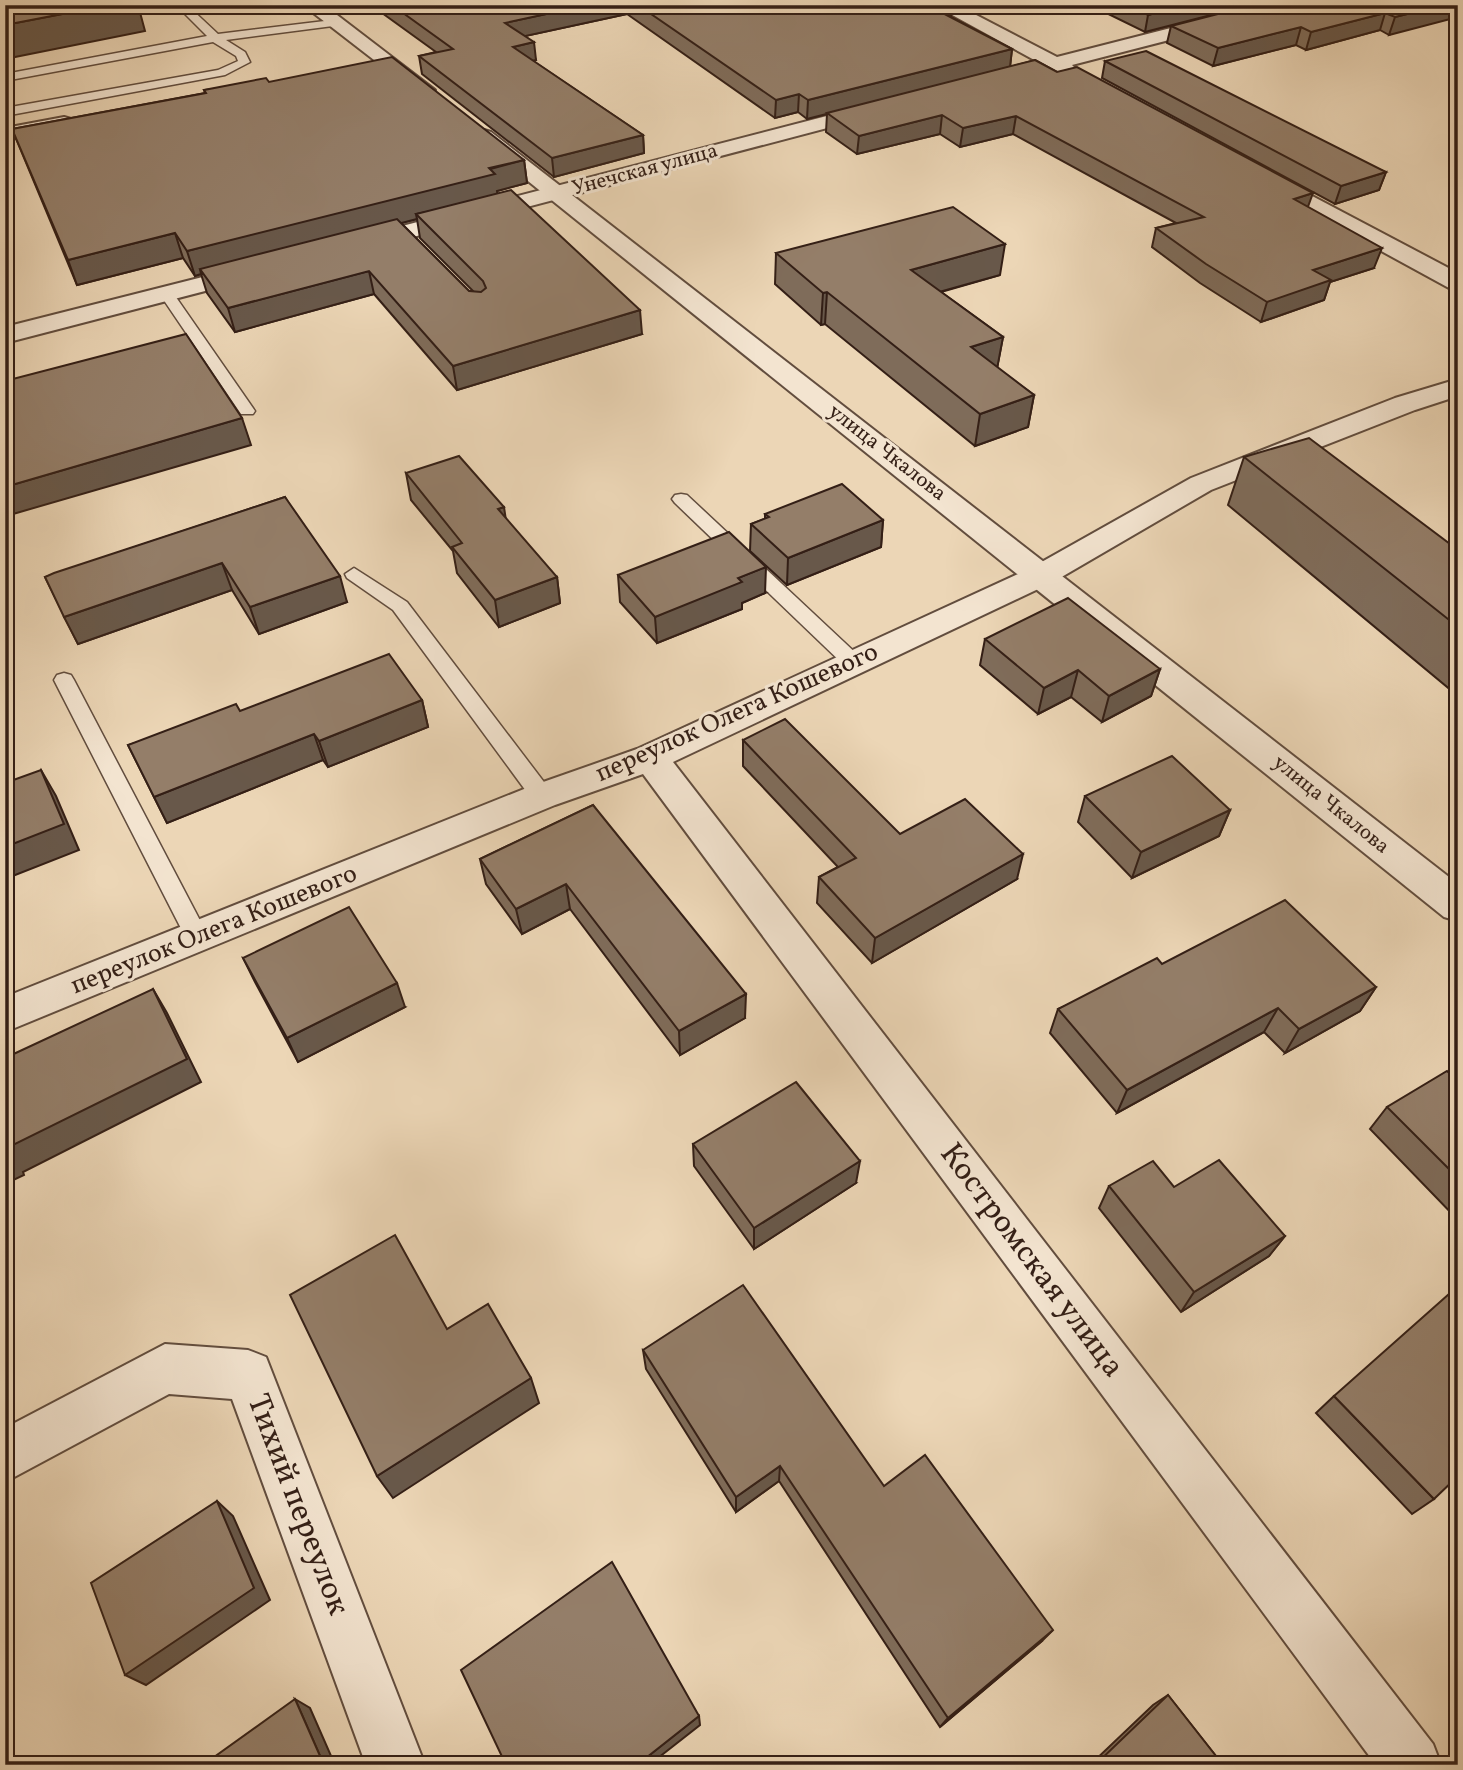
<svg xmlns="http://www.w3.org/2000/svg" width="1463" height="1770" font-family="Vollkorn,serif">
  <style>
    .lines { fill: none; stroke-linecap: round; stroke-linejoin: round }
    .service-casing { stroke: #624d3e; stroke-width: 3 }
    .minor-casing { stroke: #624d3e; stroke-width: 4 }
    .tertiary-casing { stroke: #624d3e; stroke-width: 4 }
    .service { fill: #f3e4d0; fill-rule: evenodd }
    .minor { fill: #f3e4d0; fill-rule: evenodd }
    .tertiary { fill: #f3e4d0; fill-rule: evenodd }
    .wall { fill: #7f6c5a; stroke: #341f16; stroke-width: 2; fill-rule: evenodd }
    .shaded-wall { fill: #68584a; stroke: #341f16; stroke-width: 2 }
    .building { fill: #947e69; stroke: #341f16; stroke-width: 2 }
    .labels { text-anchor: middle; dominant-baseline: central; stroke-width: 6; stroke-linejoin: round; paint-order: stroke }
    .far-street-label { font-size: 21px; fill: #341f16; stroke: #f3e4d0 }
    .street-label { font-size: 26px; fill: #341f16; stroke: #f3e4d0 }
    .near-street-label { font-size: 32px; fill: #341f16; stroke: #f3e4d0 }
  </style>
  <rect width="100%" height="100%" fill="#ecd6b6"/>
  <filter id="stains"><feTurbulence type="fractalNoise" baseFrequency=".00286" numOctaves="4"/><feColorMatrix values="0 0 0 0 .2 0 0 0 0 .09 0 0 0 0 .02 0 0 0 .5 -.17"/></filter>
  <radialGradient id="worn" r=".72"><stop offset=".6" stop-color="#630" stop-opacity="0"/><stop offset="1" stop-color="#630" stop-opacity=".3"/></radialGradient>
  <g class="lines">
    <defs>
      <g id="service">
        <path d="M176,5H187L218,34L333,20L338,23L333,26L226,40L245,52L250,62L225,75L5,116V108L218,70L238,61L236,56L213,42L5,81V74L207,36Z"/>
        <path d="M166,289L171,290L255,411L253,414H241L239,411L159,293Z"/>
        <path d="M681,494L687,495L860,657L863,662L860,667H846L675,503L672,499L675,495Z"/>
        <path d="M354,568L407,602L550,790L553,796L550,802L542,804L534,802L393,610L347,578L345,574Z"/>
        <path d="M64,673L71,675L74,680L205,930L209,937L205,944L197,946L189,944L54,680L57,675Z"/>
      </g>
      <g id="minor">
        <path d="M934,5H957L1057,57L1261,5H1293L1290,9L1072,65L1076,69L1073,73L1066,75L1053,70L993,85L986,83L983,79L986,75L1038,62Z"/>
        <path d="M877,103L884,105L887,109L884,113L360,251L352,249L348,244L352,239Z"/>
        <path d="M64,117L71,119L74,123L71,127L5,140V128Z"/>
        <path d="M1263,170L1458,273V290L1449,288L1255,182L1252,177L1255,172Z"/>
        <path d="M254,264L263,266L266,271L263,276L5,343V327Z"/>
        <path d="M1458,379V396L1415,410L1211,490L1053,582L673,762L1433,1744L1441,1765H1376L643,774L555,805L5,1032V997L529,787L637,749L1031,568L1191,478L1395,398Z"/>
        <path d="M165,1344L248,1350L266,1357L425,1765H366L232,1399L169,1394L5,1482V1428Z"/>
      </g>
      <g id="tertiary">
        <path d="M303,5H324L435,90L432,94H418Z"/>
        <path d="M484,130L491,132L1458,884V921L1444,917L477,140L473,136L477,132Z"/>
      </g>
    </defs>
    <use href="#service" class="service-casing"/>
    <use href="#minor" class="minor-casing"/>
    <use href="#tertiary" class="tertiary-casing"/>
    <use href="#service" class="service"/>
    <use href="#minor" class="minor"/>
    <use href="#tertiary" class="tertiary"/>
  </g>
  <g class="wall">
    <path d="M371,5H952L951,17L1012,49L1010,67L1035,60L1308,207L1374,268L1330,282L1324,300L1261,322L1200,283L1152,247L1156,228L1176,223L1013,134L960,147L940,134L857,154L826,132L827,114L807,119L798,112L775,118L627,14L525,36L536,60L533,61L643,135L644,153L554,177L422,74L419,56L436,52Z"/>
    <path d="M963,5H998L975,11Z"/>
    <path d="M1090,5H1250L1145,32Z"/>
    <path d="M1458,5L1389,35L1380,30L1306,50L1296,45L1213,66L1167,43L1171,26Z"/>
    <path d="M1105,61L1386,172L1379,190L1335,204L1102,78Z"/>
    <path d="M269,82L524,160L527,183L497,191V194L642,334L457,390L374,294L235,332L207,293L201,274L195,276L183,258L77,285L12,129L205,93L204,90ZM417,219L420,238L473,291H469L401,223Z"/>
    <path d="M776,253L1000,275L941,292L1003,337L997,368L1034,395L1028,427L975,446L825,324L821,325L775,284Z"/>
    <path d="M1244,457L1458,550V696L1228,505Z"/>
    <path d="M406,473L557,577L560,603L499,627L457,573L453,551L411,500Z"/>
    <path d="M285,497L347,602L259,634L232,590L78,644L45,577Z"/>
    <path d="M765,514L883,520L881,547L787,585L750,551L751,524L765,519Z"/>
    <path d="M618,575L765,593L742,603V609L657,643L620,602Z"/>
    <path d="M985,639L1160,669L1151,696L1102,722L1071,697L1038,714L980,665Z"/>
    <path d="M422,700L428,727L328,767L323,760L167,823L128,745L240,711Z"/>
    <path d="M743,740L900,834L1017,879L872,963L817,903L819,877L838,867L743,766Z"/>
    <path d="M1085,796L1230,810L1219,836L1132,878L1078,822Z"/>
    <path d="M593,805L745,1018L680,1055L570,909L522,934L486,884L480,859Z"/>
    <path d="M243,958L405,1007L298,1062L255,982Z"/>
    <path d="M1162,964L1376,987L1360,1011L1285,1053L1264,1032L1117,1113L1050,1033L1058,1009Z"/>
    <path d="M1458,1081V1220L1370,1129L1387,1107Z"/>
    <path d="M693,1144L856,1183L754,1249L694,1166Z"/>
    <path d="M1109,1186L1174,1187L1285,1236L1269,1256L1181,1312L1099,1208Z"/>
    <path d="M643,1350L884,1486L1042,1641L940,1727L779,1481L736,1512L646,1369Z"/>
    <path d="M1334,1396L1434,1499L1412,1514L1316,1413Z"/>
    <path d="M1168,1695L1223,1765H1090L1153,1705Z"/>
  </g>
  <g class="shaded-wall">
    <path d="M109,5H138L145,31L5,59V25Z"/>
    <path d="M588,5H626L627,14L507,40L505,23Z"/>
    <path d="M931,5H952L951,17L929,6Z"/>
    <path d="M975,5H998L975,11Z"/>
    <path d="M1187,5H1250L1145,32L1148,15Z"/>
    <path d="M1444,5H1458V17L1389,35L1395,17Z"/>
    <path d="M1385,13L1380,30L1306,50L1311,32Z"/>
    <path d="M1301,27L1296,45L1213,66L1218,48Z"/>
    <path d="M534,42L536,60L515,65L513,47Z"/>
    <path d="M1012,49L1010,67L807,119L808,100Z"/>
    <path d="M799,94L798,112L775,118L776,100Z"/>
    <path d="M942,115L940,134L857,154L859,136Z"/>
    <path d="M1016,116L1013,134L960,147L963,128Z"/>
    <path d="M643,135L644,153L554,177L552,158Z"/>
    <path d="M524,160L527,183L497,191L498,198L416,214L417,219L203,274L200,269L201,274L195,276L187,251Z"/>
    <path d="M1386,172L1379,190L1335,204L1341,186Z"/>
    <path d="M1313,193L1306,212L1294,199Z"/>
    <path d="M175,233L183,258L77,285L68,260Z"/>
    <path d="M1005,244L1000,275L907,301L911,270Z"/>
    <path d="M1382,248L1374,268L1330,282L1324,300L1261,322L1267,302L1313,270Z"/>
    <path d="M369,271L374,294L235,332L228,308Z"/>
    <path d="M827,292L825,324L821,325L823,293Z"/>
    <path d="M640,310L642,334L457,390L453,366Z"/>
    <path d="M1003,337L997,369L971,347Z"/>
    <path d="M1034,395L1028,427L975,446L980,414Z"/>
    <path d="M242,418L251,445L13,514L5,498V487Z"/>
    <path d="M504,507L508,534L498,509Z"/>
    <path d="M883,520L881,547L787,585L788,558Z"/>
    <path d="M222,563L232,590L78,644L64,617Z"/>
    <path d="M766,567L765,593L742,603V609L657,643L655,617L738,578Z"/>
    <path d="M340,576L347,602L259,634L250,607Z"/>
    <path d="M557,577L560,603L499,627L495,600Z"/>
    <path d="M1160,669L1151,696L1102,722L1109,696Z"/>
    <path d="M1078,670L1071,697L1038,714L1044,688Z"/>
    <path d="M422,700L428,727L328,767L319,741Z"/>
    <path d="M314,734L323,760L167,823L154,797Z"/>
    <path d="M41,770L56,796L79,850L5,879V847Z"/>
    <path d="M1230,810L1219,836L1132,878L1141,852Z"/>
    <path d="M1023,854L1017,879L872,963L875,938Z"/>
    <path d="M566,884L570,909L522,934L516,909Z"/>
    <path d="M397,983L405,1007L298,1062L287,1038Z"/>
    <path d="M1376,987L1360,1011L1285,1053L1299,1029Z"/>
    <path d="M153,989L167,1013L201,1082L23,1172L24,1175L5,1184V1149Z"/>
    <path d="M746,994L745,1018L680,1055L679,1031Z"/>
    <path d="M1278,1008L1264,1032L1117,1113L1127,1090Z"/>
    <path d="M860,1161L856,1183L754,1249V1228Z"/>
    <path d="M1285,1236L1269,1256L1181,1312L1194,1292Z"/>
    <path d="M531,1378L539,1403L393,1498L377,1476Z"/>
    <path d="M780,1466L779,1481L736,1512V1497Z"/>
    <path d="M217,1501L233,1516L270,1600L146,1685L125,1675Z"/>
    <path d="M1053,1630L1042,1641L940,1727L948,1718Z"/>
    <path d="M295,1699L310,1708L335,1765H324Z"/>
    <path d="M699,1716L700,1725L649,1765H637Z"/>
  </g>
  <g class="building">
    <path d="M5,5H109L5,25Z"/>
    <path d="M392,5H588L505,23L534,42L513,47L643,135L552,158L419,56L453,49Z"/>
    <path d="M638,5H931L929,6L1012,49L808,100L799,94L776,100Z"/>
    <path d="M1128,5H1187L1148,15Z"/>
    <path d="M1253,5H1444L1395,17L1385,13L1311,32L1301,27L1218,48L1171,26Z"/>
    <path d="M1146,51L1386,172L1341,186L1105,61Z"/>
    <path d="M392,57L524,160L489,168L495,174L187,251L175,233L68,260L12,129L206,93L204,90L266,78L269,82Z"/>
    <path d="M1035,60L1057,72L1077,67L1313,193L1294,199L1382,248L1313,270L1331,280L1267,302L1206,264L1156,228L1204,217L1016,116L963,128L942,115L859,136L827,113Z"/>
    <path d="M511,190L640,310L453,366L369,271L228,308L200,269L397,219L469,291L481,292L486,288L483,281L416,214Z"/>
    <path d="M953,207L1005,244L911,270L1003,337L971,347L1034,395L980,414L827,292L823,293L776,253Z"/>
    <path d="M186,334L242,418L5,487V381Z"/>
    <path d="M1309,438L1458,550V627L1244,457Z"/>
    <path d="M459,456L504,507L498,509L557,577L495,600L452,547L462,543L406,473Z"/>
    <path d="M842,484L883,520L788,558L751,524L769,517L765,514Z"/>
    <path d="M285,497L340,576L250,607L222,563L64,617L45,577L54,573Z"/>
    <path d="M729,532L766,567L738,578L742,582L655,617L618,575Z"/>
    <path d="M1068,598L1160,669L1109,696L1078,670L1044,688L985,639Z"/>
    <path d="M389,654L422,700L319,741L314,734L154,797L128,745L236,704L240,711Z"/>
    <path d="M785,719L900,834L965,799L1023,854L875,938L819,877L856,858L743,740Z"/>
    <path d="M1172,756L1230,810L1141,852L1085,796Z"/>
    <path d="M41,770L64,824L5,847V783Z"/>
    <path d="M593,805L746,994L679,1031L566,884L516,909L480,859Z"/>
    <path d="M1285,900L1376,987L1299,1029L1278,1008L1127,1090L1058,1009L1157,958L1162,964Z"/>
    <path d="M349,907L397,983L287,1038L243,958Z"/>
    <path d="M153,989L187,1059L5,1149V1058Z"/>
    <path d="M1447,1071L1458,1081V1178L1387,1107Z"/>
    <path d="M796,1082L860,1161L754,1228L693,1144Z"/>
    <path d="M1219,1160L1285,1236L1194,1292L1109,1186L1153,1161L1174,1187Z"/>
    <path d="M395,1235L447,1329L488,1304L531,1378L377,1476L290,1295Z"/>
    <path d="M743,1285L884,1486L925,1455L1053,1630L948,1718L780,1466L736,1497L643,1350Z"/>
    <path d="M1458,1286V1476L1434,1499L1334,1396Z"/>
    <path d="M217,1501L254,1588L125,1675L91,1583Z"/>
    <path d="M612,1562L699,1716L637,1765H506L461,1670Z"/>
    <path d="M1168,1695L1223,1765H1095Z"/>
    <path d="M295,1699L324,1765H203Z"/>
  </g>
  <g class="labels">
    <g class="far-street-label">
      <text transform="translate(645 170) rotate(-15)">Унечская улица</text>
      <text transform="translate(887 453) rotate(38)">улица Чкалова</text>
      <text transform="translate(1331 805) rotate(39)">улица Чкалова</text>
    </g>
    <g class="street-label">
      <text transform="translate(737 713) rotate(-24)">переулок Олега Кошевого</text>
      <text transform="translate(214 930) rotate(-22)">переулок Олега Кошевого</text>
    </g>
    <g class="near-street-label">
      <text transform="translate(1031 1261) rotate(53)">Костромская улица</text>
      <text transform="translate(297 1505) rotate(69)">Тихий переулок</text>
    </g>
  </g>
  <rect width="1463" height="1770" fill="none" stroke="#ecd6b6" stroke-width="28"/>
  <rect x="7" y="7" width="1449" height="1756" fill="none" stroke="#341f16" stroke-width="3.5"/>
  <rect x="14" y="14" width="1435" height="1742" fill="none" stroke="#341f16" stroke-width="2"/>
  <rect width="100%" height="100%" filter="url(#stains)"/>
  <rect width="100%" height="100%" fill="url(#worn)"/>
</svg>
